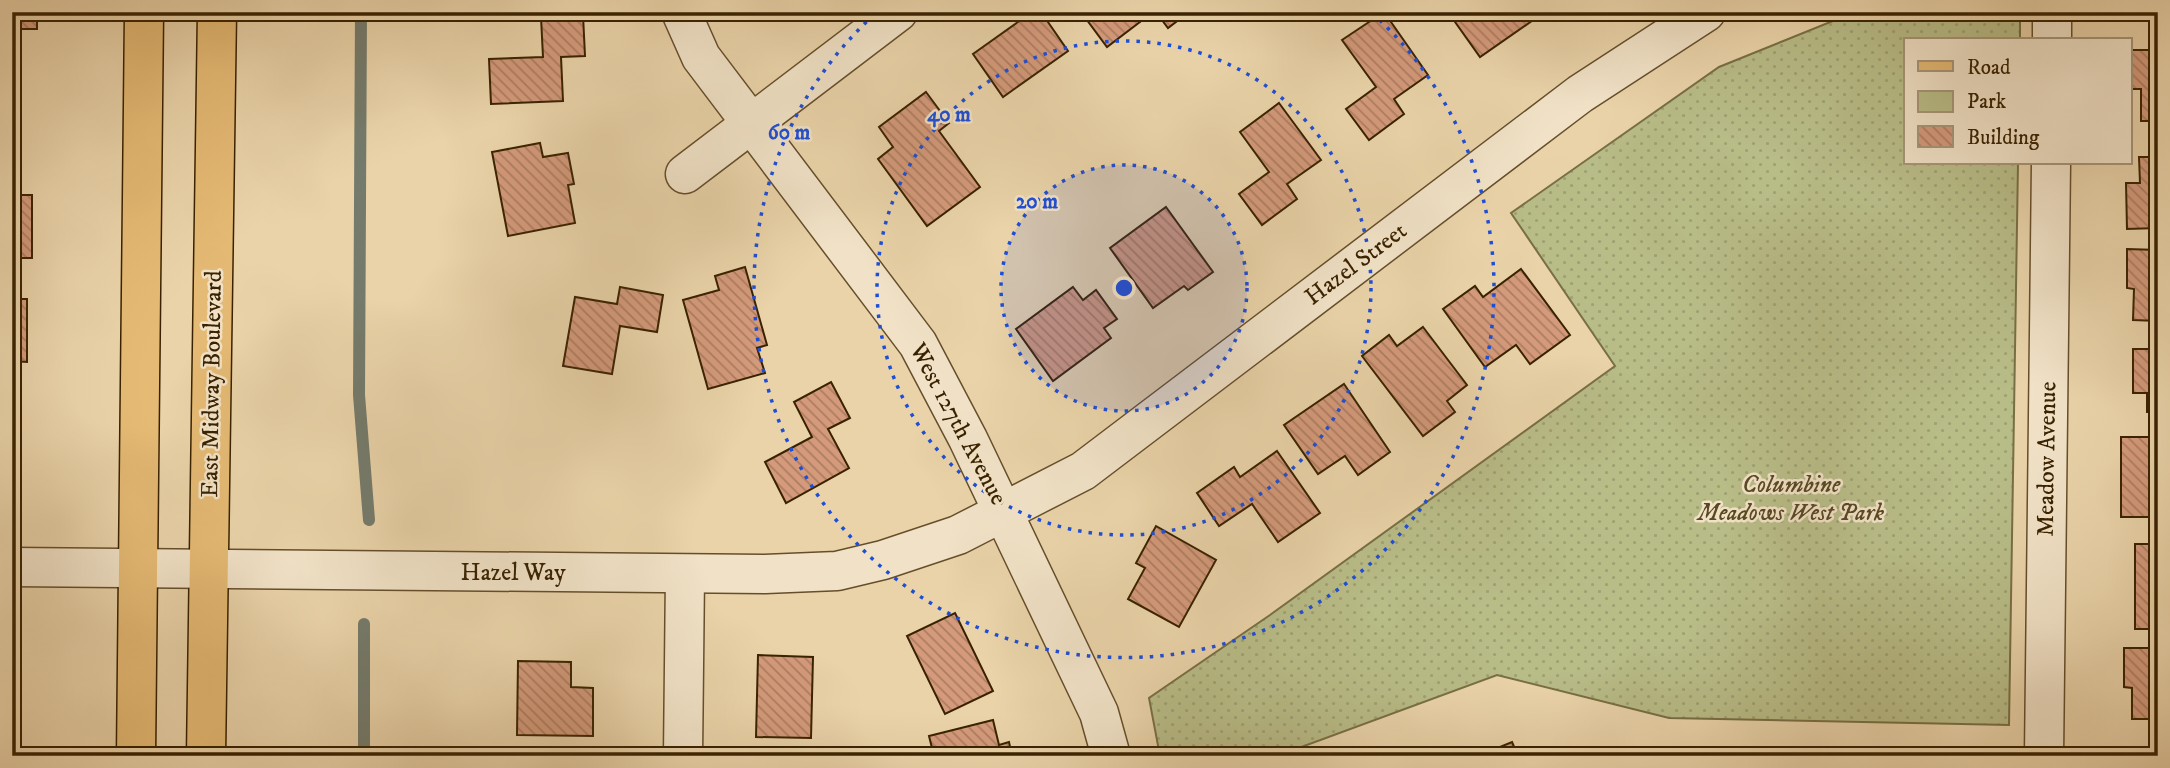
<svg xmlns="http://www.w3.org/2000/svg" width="2170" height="768" font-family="'IM FELL DW Pica',serif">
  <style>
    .green { fill: url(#green-dots); stroke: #786f44; stroke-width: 2 }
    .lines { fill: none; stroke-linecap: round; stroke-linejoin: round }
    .stream { stroke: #747b6c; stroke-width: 12 }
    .building { fill: url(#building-back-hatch); stroke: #392201; stroke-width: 2 }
    .minor-casing { stroke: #654e2b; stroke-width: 41 }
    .major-casing { stroke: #392201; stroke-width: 41 }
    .minor { stroke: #f1e2c7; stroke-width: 38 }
    .major { stroke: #e5ba74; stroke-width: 38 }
    .ring { fill: none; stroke: #1d4ed8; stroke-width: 3.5; stroke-dasharray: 3.5 7 }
    .labels { text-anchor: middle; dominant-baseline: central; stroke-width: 5; stroke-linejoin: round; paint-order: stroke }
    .street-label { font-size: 24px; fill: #392201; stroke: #f1e2c7 }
    .park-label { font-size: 24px; font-style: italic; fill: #594822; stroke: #f1e2c7 }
    .centre { fill: #1d4ed8; stroke: #f1e2c7; stroke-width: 3.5 }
    .ring-label { font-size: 21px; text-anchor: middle; font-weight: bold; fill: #1d4ed8; stroke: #f1e2c7; stroke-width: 5; stroke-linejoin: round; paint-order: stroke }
  </style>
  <defs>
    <pattern id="green-dots" width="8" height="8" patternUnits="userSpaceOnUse" patternTransform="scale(1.75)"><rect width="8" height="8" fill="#b8bc87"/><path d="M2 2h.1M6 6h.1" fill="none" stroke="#9fa173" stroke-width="1.8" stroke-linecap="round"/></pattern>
    <pattern id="building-back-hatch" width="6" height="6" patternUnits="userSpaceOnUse" patternTransform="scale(1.75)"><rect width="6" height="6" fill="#d49a7b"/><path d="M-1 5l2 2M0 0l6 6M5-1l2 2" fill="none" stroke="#ad7d62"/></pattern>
  </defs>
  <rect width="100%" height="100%" fill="#ead3a9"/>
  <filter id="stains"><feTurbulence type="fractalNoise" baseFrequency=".00286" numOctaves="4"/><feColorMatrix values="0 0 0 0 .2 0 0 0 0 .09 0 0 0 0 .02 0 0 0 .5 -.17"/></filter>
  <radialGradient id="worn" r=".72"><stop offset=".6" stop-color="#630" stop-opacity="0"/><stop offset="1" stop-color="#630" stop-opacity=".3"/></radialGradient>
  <path class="green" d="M1855,12H2009L2020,21V40H1906V163H2018L2009,725L1669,718L1497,675L1277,756H1160L1149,698L1270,615L1615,366L1511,213L1719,67Z"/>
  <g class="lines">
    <g class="stream">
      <path d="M361,12L359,395L369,520"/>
      <path d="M364,756V624"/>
    </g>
  </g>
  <g class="building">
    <rect x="12" y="12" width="25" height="17"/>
    <path d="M1032,12H1041L1068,51L1003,97L973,54Z"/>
    <path d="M1081,12H1153L1107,47Z"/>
    <path d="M1156,12H1189L1168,28Z"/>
    <path d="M1384,12L1428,75L1394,99L1404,114L1369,140L1346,109L1376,87L1342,40Z"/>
    <path d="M1448,12H1537L1539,16L1480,57Z"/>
    <path d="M583,15L585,56L561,57L563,101L491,104L489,59L543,57L541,17Z"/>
    <path d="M2130,50H2158V121H2141V89H2130Z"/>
    <path d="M926,92L949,123L939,131L980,187L927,226L878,159L893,147L879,127Z"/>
    <path d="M1279,103L1321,160L1287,184L1297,199L1262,225L1239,194L1269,172L1240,132Z"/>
    <path d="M540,143L543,157L568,153L574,184L568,185L575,223L508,236L492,152Z"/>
    <path d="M2139,157H2158V228L2127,229L2126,183H2140Z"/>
    <rect x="12" y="195" width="20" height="63"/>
    <path d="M1166,207L1213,272L1188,290L1184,286L1153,308L1110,248Z"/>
    <path d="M2127,249L2158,250V321L2133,320L2134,289L2127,288Z"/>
    <path d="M745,267L767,345L757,348L765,373L708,389L683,300L719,290L715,276Z"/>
    <path d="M1521,269L1570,335L1530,364L1516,345L1485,367L1443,309L1475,286L1483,297Z"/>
    <path d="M620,287L663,295L657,332L620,326L612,374L563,366L575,297L617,304Z"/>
    <path d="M1073,287L1083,300L1096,290L1117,319L1104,328L1111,338L1053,381L1016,329Z"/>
    <path d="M12,299H27V362L12,361Z"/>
    <path d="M1423,327L1467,385L1447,401L1455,412L1423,436L1362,356L1389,335L1397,346Z"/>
    <path d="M2133,349H2158V412H2147V393H2133Z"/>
    <path d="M831,382L850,418L828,429L849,468L786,503L765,462L812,437L794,402Z"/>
    <path d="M1344,384L1390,452L1358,475L1345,456L1318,474L1284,425Z"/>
    <rect x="2121" y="437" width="37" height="80"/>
    <path d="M1277,451L1320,513L1278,542L1252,504L1219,526L1197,493L1234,467L1240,477Z"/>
    <path d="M1156,526L1216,560L1179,627L1128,599L1145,568L1136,563Z"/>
    <rect x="2135" y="544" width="23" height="85"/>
    <path d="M955,613L993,691L945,714L907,636Z"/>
    <path d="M2124,648H2158V719H2132V688L2124,687Z"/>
    <path d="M758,655L813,657L811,738L756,737Z"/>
    <path d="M518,661L571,662V687L593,688V736L517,735Z"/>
    <path d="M993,720L999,745L1009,742L1012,756H934L929,736Z"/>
    <path d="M1512,742L1518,756H1478Z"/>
    <rect x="2121" y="750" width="32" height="6"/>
  </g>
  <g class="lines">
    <defs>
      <g id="minor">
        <path d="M681,12L701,57L918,344L968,439L1099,713L1111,756"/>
        <path d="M2052,40V12"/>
        <path d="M685,174L898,12"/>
        <path d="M12,567L765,574L837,571L883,560L958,535L1083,471L1580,94L1706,12"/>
        <path d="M683,756L685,574"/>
        <path d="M2044,756L2051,163"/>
      </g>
      <g id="major">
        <path d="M136,756L144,12"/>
        <path d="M206,756L217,12"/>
      </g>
    </defs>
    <use href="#minor" class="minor-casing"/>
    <use href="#major" class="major-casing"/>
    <use href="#minor" class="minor"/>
    <use href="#major" class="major"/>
  </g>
  <circle cx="1124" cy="288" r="123" fill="#1d4ed8" fill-opacity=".12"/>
  <g class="ring">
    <circle cx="1124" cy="288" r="123"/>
    <circle cx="1124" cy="288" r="247"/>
    <path d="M1372 13A370 370 0 1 1 876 13"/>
  </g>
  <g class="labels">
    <g class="street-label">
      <text transform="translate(1356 264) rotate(-37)">Hazel Street</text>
      <text transform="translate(212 384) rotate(-89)">East Midway Boulevard</text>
      <text transform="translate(958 424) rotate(62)">West 127th Avenue</text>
      <text transform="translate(2047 459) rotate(-89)">Meadow Avenue</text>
      <text x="513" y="573">Hazel Way</text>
    </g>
    <g class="park-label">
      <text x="1791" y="485">Columbine<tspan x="1791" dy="28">Meadows West Park</tspan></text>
    </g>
  </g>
  <circle cx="1124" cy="288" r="10" class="centre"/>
  <g class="ring-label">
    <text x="949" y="121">40 m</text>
    <text x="789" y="139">60 m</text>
    <text x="1037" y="208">20 m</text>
  </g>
  <rect width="2170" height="768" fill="none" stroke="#ead3a9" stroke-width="42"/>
  <rect x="14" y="14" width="2142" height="740" fill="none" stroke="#392201" stroke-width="3.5"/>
  <rect x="21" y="21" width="2128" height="726" fill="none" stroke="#392201" stroke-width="2"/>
  <rect x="1904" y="38" width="228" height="126" fill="#f1e2c7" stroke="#a79578" stroke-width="2"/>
  <rect x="1918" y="61" width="35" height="10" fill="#e5ba74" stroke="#a79578" stroke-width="2"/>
  <text x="1967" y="74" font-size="21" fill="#392201">Road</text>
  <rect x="1918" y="91" width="35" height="21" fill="#b8bc87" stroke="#a79578" stroke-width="2"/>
  <text x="1967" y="108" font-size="21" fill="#392201">Park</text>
  <rect x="1918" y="126" width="35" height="21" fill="url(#building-back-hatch)" stroke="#a79578" stroke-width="2"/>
  <text x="1967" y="144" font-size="21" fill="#392201">Building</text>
  <rect width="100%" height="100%" filter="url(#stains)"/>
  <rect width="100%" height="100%" fill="url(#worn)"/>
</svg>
